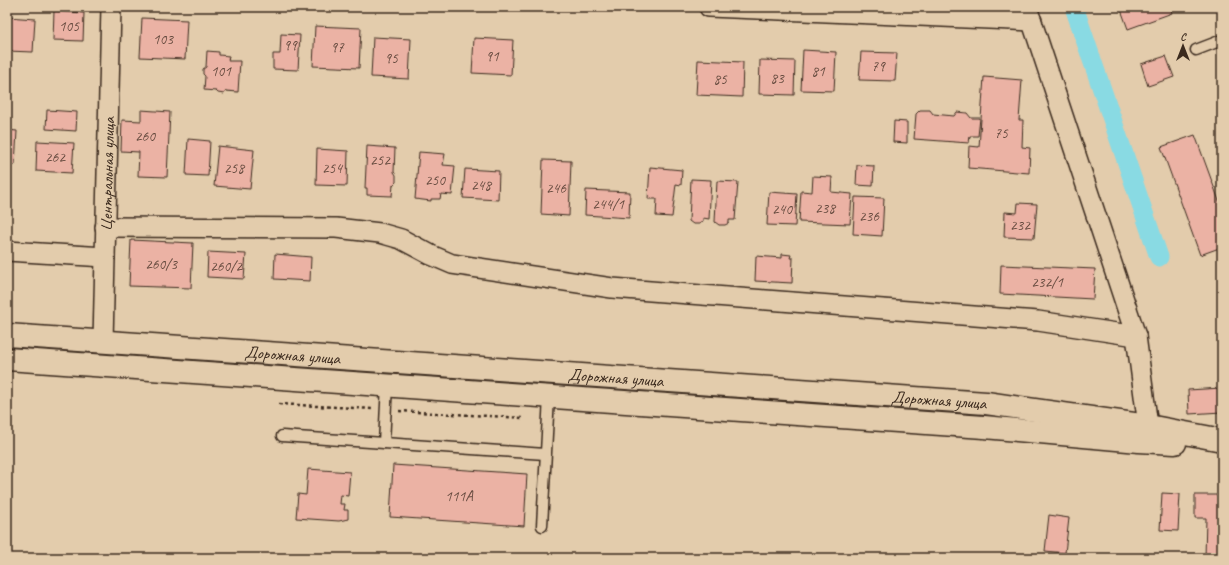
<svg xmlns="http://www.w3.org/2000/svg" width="1229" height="565" font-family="Caveat,sans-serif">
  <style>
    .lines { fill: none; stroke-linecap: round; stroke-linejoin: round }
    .canal { stroke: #89dae3; stroke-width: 19 }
    .building { fill: #ebb2a4; stroke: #3b2a1e }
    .service-casing { stroke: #3b2a1e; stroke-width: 13 }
    .minor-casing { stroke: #3b2a1e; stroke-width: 22 }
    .secondary-casing { stroke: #3b2a1e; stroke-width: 25 }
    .path { stroke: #3b2a1e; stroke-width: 2.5; stroke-dasharray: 3 3; stroke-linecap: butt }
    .service { stroke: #e3ccac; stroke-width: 10 }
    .minor { stroke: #e3ccac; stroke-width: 19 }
    .secondary { stroke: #e3ccac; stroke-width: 22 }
    .labels { text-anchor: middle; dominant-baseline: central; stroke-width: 3.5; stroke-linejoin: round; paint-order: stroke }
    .number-label { font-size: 15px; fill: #674c40 }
    .street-label { font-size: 17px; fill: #3b2a1e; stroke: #e3ccac }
  </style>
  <rect width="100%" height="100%" fill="#e3ccac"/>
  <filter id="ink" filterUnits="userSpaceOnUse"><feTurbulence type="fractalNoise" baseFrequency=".025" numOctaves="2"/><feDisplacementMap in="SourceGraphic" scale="8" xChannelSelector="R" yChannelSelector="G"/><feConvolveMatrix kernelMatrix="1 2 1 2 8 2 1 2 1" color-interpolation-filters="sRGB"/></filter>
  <g filter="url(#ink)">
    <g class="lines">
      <path class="canal" d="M1074,7L1159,257"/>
    </g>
    <g class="building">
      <path d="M1120,7H1170L1172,13L1128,29Z"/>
      <path d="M54,11L84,13L83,41L53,40Z"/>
      <path d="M7,17L35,19L33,52L7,51Z"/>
      <path d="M142,18L187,20L185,59L140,57Z"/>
      <path d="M315,26L361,28L359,68L313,66Z"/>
      <path d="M281,34L300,35L298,70L273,69V54H280Z"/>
      <path d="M373,37L411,39L409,79L371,77Z"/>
      <path d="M474,38L513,40L511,75L472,73Z"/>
      <path d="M803,50L836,52L834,91L801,90Z"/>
      <path d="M207,51L219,52V55L229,56L228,61H240L238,92L226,91L224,94L218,93L216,91L204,90L205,76L203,74V69L206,67Z"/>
      <path d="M861,52L897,53L895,81L859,80Z"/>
      <path d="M1166,56L1174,77L1148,86L1141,64Z"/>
      <path d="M698,60L743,62L742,97L696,95Z"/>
      <path d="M760,60L795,61L794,95L759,94Z"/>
      <path d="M984,77L1022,80L1019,120H1023L1022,147L1030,148L1029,173L968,168L969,146L979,147Z"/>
      <path d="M47,110L77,112L76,131L46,129Z"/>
      <path d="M141,110L170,112L167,177L138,176L139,152L121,151L122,120L141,121Z"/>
      <path d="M920,110H930L933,114L954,116L957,112L967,113L971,118H980L978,136H970L969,143L914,139L916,114Z"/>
      <path d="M894,121L907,122V143L893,142Z"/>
      <path d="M7,130L17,131L15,165H12L10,170L7,169Z"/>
      <path d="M1195,135L1222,209V247L1200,255L1161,147Z"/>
      <path d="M188,139L210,141L208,176L186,175Z"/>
      <path d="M37,141L74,143L72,173L36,171Z"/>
      <path d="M218,146L254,150L250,189L214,186Z"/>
      <path d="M367,146L395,148L394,172L396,175V182L393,185L392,196L367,195V188H365Z"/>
      <path d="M317,149L348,151L347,186L316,185Z"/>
      <path d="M419,152L445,154L443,165L455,166L452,195L441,194L440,199H431V201L415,199Z"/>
      <path d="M543,160L571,161L569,216L541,214Z"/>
      <path d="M857,165L874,166L873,186L856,185Z"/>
      <path d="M650,167L682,170L681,185L676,184L672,217L656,216L657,199H648Z"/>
      <path d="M465,169L499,171L498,200L463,198Z"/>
      <path d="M813,176L832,177L831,192L852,194L850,224L799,222L801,191L812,192Z"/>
      <path d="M691,179L711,180L709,219L703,218V221L699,224H693L689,221Z"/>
      <path d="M717,181L738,182L735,220H729V223L725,225H719L715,222Z"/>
      <path d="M586,190L630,192L629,218L585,215Z"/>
      <path d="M769,192L797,194L795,226L767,225Z"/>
      <path d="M855,197L884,198L882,236L853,234Z"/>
      <path d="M1018,203L1037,204L1034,238L1004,237L1005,212L1017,213Z"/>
      <path d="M131,240L193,243L191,288L129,286Z"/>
      <path d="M208,252L246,254L244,279L207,277Z"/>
      <path d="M275,254L311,257L310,281L274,279Z"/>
      <path d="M782,254L791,255L790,258H793L792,283L755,281L756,256L782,258Z"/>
      <path d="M1001,265L1095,269L1093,299L1000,294Z"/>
      <path d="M1222,388V412L1189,414L1188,390Z"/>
      <path d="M393,465L527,474L524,526L390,517Z"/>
      <path d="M308,469L350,472L348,496L341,495L340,504H345L344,510H348V519L339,521L296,518L298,494L306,495Z"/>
      <path d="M1162,493L1180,494L1178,531L1160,530Z"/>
      <path d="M1195,495H1222V558H1205L1206,518H1195Z"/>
      <path d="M1049,515L1069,518L1065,553L1045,551Z"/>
    </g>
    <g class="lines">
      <defs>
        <g id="service">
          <path d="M1196,50L1222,40"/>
          <path d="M282,436L545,454"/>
          <path d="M384,443L387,385"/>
          <path d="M542,526L549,397"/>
        </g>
        <g id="minor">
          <path d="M709,7L1032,21"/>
          <path d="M1027,7L1136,336L1148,426"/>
          <path d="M105,227L336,228L380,233L401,239L431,255L452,264L612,288L1038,321L1136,336"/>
          <path d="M7,251L105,257"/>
          <path id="s1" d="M103,341L111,7"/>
        </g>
        <g id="secondary">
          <path id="s2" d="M7,335L986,403L1148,426L1222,440"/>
          <path d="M7,359L984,427L1139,441L1175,443"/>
        </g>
      </defs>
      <use href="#service" class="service-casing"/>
      <use href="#minor" class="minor-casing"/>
      <use href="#secondary" class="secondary-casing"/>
      <g class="path">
        <path d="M279,404L373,409"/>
        <path d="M399,411L524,418"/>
      </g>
      <use href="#service" class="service"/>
      <use href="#minor" class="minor"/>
      <use href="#secondary" class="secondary"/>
    </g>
  </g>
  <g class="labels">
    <g class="number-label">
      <text x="69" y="26">105</text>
      <text x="163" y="39">103</text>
      <text x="290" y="45">99</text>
      <text x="337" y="47">97</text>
      <text x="492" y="56">91</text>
      <text x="391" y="58">95</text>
      <text x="878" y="66">79</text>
      <text x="221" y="71">101</text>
      <text x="818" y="71">81</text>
      <text x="777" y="78">83</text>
      <text x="720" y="79">85</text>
      <text x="1001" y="133">75</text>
      <text x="145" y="136">260</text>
      <text x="55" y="157">262</text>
      <text x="380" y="160">252</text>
      <text x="234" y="168">258</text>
      <text x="332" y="168">254</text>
      <text x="435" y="180">250</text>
      <text x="481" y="185">248</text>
      <text x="556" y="188">246</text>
      <text x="608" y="204">244/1</text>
      <text x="825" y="208">238</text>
      <text x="782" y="209">240</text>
      <text x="869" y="216">236</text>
      <text x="1020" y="225">232</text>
      <text x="161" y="264">260/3</text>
      <text x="226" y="266">260/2</text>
      <text x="1047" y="282">232/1</text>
      <text x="459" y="496">111А</text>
    </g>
    <g class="street-label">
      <text stroke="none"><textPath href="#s1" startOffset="167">Центральная улица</textPath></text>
      <text stroke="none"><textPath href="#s2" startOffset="286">Дорожная улица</textPath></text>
      <text stroke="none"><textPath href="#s2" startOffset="610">Дорожная улица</textPath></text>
      <text stroke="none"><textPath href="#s2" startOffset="934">Дорожная улица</textPath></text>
    </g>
  </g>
  <rect width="1229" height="565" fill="none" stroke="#e3ccac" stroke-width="24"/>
  <rect x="12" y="12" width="1205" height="541" fill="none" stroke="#3b2a1e" stroke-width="1.5" filter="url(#ink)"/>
  <g transform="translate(1183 46)" stroke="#e3ccac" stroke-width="3" paint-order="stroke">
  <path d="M0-3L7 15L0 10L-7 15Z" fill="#3b2a1e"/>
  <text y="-6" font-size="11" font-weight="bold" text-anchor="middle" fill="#3b2a1e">С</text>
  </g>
</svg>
